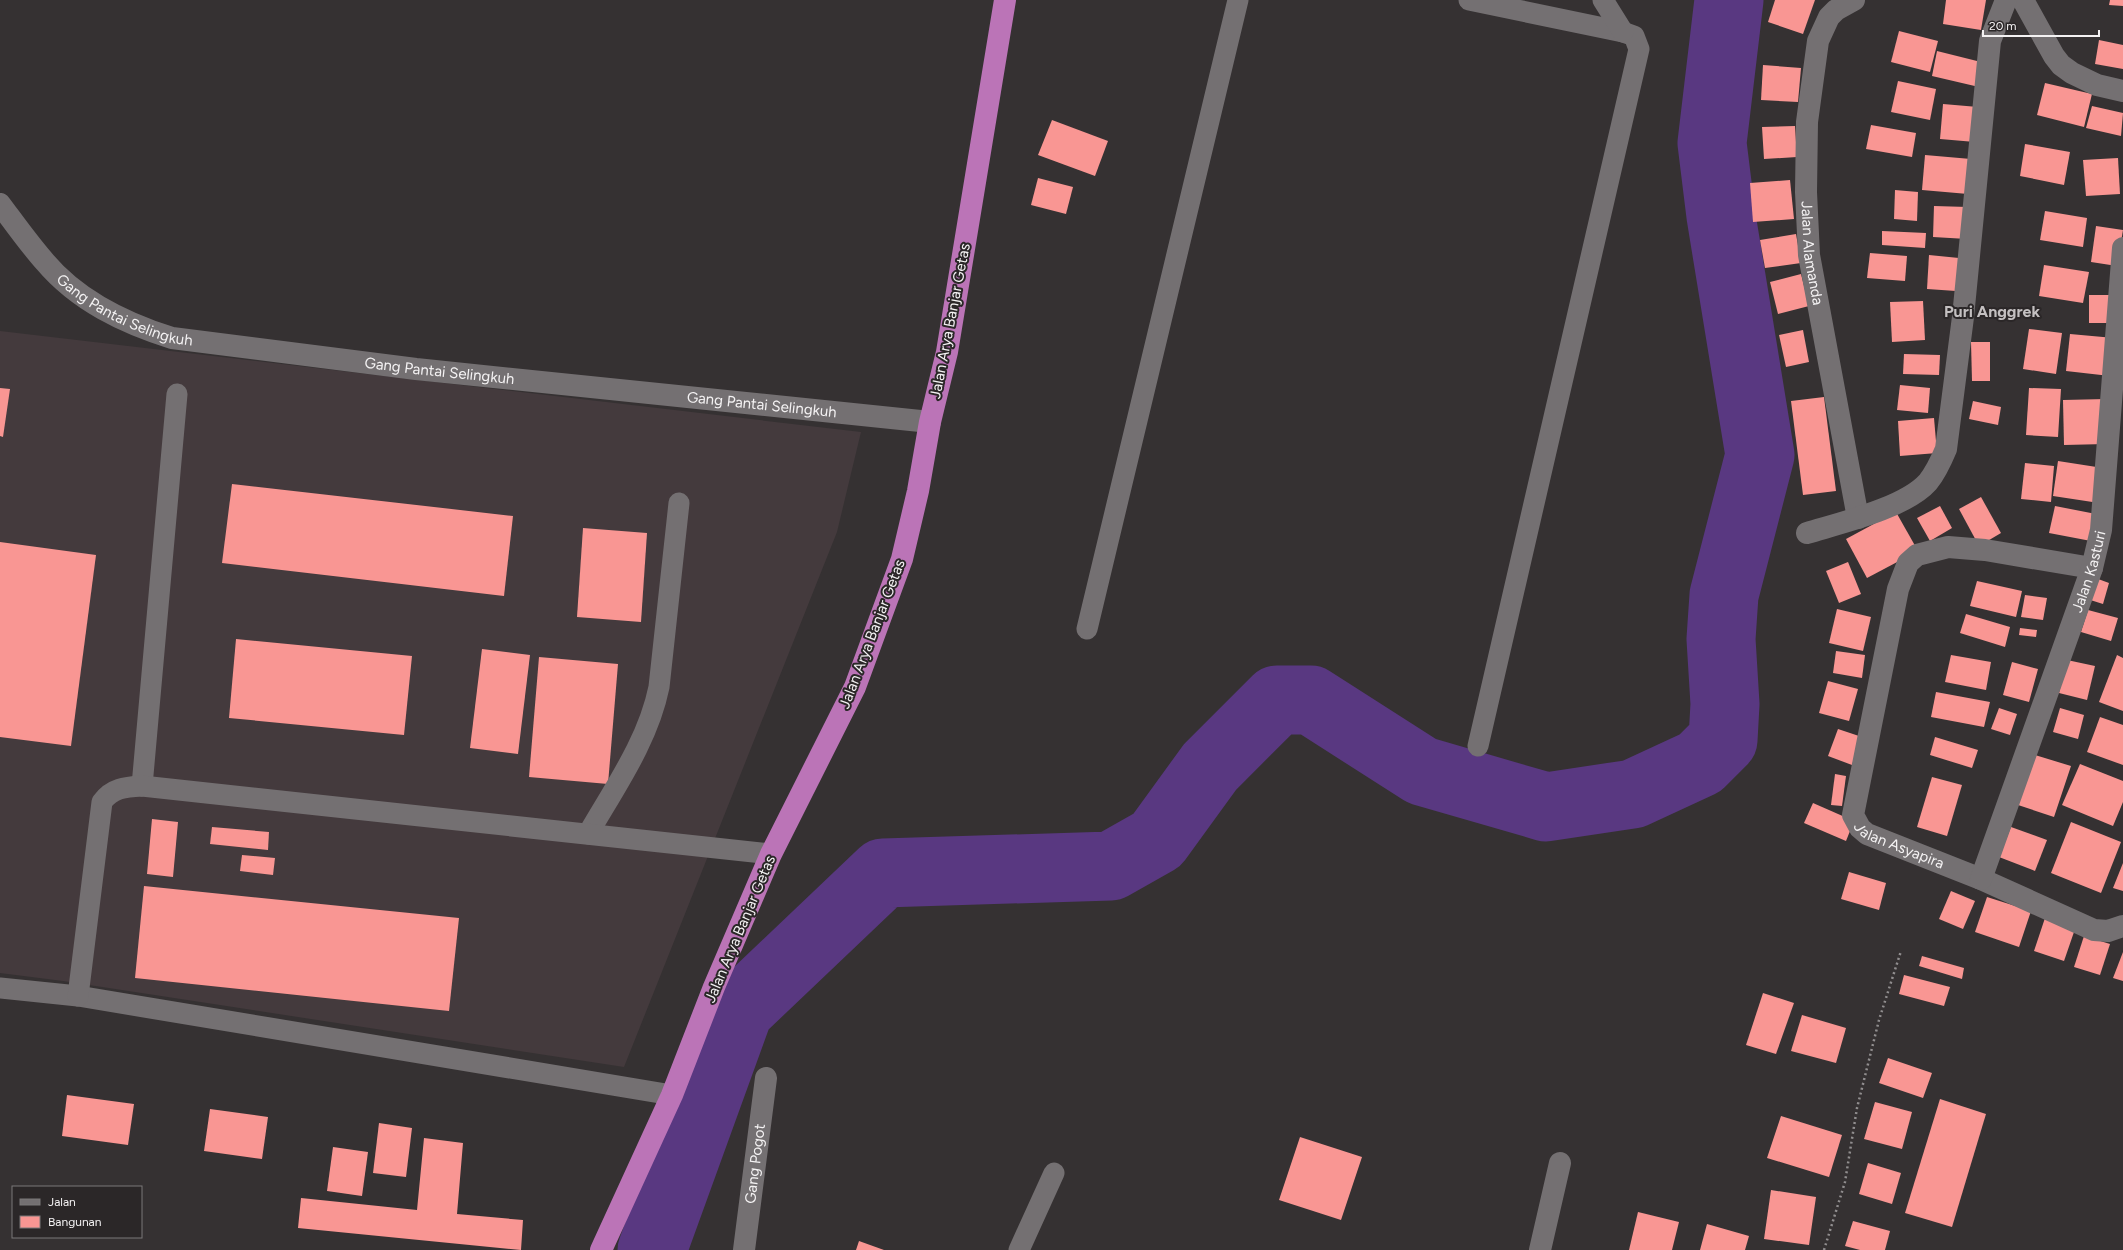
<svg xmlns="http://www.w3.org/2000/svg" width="2123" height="1250" font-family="Figtree,sans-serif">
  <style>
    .built { fill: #443a3d }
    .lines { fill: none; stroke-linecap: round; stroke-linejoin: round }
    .river { stroke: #593881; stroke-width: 69 }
    .building { fill: #f99693 }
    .path { stroke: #918e8f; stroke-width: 2.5; stroke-dasharray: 2 3; stroke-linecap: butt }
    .service { stroke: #747072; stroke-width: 21 }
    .minor { stroke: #747072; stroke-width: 22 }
    .trunk { stroke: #bb74b7; stroke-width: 22 }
    .labels { text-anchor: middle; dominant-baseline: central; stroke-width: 4; stroke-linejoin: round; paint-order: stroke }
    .street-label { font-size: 15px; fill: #f4f2f3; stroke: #2b2728 }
    .neighbourhood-label { font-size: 16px; font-weight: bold; fill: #c4c0c1; stroke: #2b2728 }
  </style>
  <rect width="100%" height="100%" fill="#353132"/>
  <path class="built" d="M0,331L861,432L837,532L624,1067L63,981L0,973Z"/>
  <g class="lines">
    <path class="river" d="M652,1250L739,1010L883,873L1111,866L1157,840L1210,767L1277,700H1311L1422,771L1546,807L1633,794L1700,763L1723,740L1725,704L1721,639L1724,595L1760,455L1721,216L1712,143L1729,0"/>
  </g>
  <g class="building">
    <path d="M1775,0H1815L1803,34L1768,22Z"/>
    <path d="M1946,0H1986L1981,30L1943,24Z"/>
    <path d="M2110,0H2123V6L2109,5Z"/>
    <path d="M1899,31L1938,41L1930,72L1891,62Z"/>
    <path d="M2099,40L2123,45V69L2095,64Z"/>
    <path d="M1937,51L1985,63L1979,87L1932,76Z"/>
    <path d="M1763,65L1801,68L1798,102L1761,100Z"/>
    <path d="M1898,81L1936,89L1930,120L1891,112Z"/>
    <path d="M2045,83L2092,94L2084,127L2037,115Z"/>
    <path d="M1943,104L1978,107L1975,142L1940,139Z"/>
    <path d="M2092,106L2123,113L2121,136L2086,128Z"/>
    <path d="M1052,120L1108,141L1095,176L1038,155Z"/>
    <path d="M1871,125L1916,133L1912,157L1866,149Z"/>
    <path d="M1795,126L1797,157L1764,159L1762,127Z"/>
    <path d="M2025,144L2070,152L2064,185L2020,176Z"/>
    <path d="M1925,155L1971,159L1968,194L1922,190Z"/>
    <path d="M2118,158L2120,194L2086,196L2083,160Z"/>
    <path d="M1038,178L1073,187L1066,214L1031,205Z"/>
    <path d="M1790,180L1794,219L1753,222L1750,183Z"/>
    <path d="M1895,190L1918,192L1917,221L1894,219Z"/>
    <path d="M1934,206L1968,207L1967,239L1933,237Z"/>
    <path d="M2045,211L2087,218L2083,247L2040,240Z"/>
    <path d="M2096,226L2123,230L2117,266L2091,262Z"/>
    <path d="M1882,231L1926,233L1925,248L1882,245Z"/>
    <path d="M1796,234L1801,263L1765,268L1760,240Z"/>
    <path d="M1870,253L1907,256L1905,281L1867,278Z"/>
    <path d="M1929,255L1959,258L1956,291L1927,289Z"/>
    <path d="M2044,265L2089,272L2083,303L2039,296Z"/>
    <path d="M1801,274L1809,306L1778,314L1770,282Z"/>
    <path d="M2089,295H2115L2116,323H2089Z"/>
    <path d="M1923,301L1925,340L1892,342L1890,302Z"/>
    <path d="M2029,329L2062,333L2056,374L2023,369Z"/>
    <path d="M1803,330L1809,362L1786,367L1779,335Z"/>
    <path d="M2070,334L2114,338L2110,376L2066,371Z"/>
    <path d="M1971,342H1990V381H1972Z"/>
    <path d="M1904,354L1940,355L1939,375L1903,374Z"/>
    <path d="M1900,385L1930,388L1928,413L1897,410Z"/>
    <path d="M0,388L10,389L3,437L0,436Z"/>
    <path d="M2029,388L2061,389L2058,437L2026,435Z"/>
    <path d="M1824,397L1836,491L1803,495L1791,401Z"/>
    <path d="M2106,399V444L2064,445L2063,400Z"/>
    <path d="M1973,401L2001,407L1998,425L1969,419Z"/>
    <path d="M1934,418L1937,453L1900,456L1898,421Z"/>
    <path d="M2058,461L2103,468L2099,503L2053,496Z"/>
    <path d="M2025,463L2054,466L2051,502L2021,499Z"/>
    <path d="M232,484L513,516L504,596L222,563Z"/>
    <path d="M1981,497L2001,533L1979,546L1959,509Z"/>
    <path d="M1940,506L1952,528L1930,541L1917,518Z"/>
    <path d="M2055,506L2096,514L2091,541L2049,533Z"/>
    <path d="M1896,512L1918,551L1867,578L1846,539Z"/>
    <path d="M583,528L647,533L641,622L577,617Z"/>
    <path d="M0,542L96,555L71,746L0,737Z"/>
    <path d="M1848,562L1861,594L1839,603L1826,571Z"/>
    <path d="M2090,576L2109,583L2103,604L2084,598Z"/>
    <path d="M1977,581L2022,591L2016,617L1970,606Z"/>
    <path d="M2025,595L2047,598L2043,620L2021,617Z"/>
    <path d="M1837,609L1871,617L1863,651L1829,643Z"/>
    <path d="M2088,610L2118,618L2111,641L2081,632Z"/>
    <path d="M1966,614L2010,627L2005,647L1960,633Z"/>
    <path d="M2020,628L2037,630L2036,637L2019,635Z"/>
    <path d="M236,639L412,656L404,735L229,718Z"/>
    <path d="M482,649L530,655L518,754L470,748Z"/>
    <path d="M1836,651L1865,655L1862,678L1833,673Z"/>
    <path d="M1951,655L1991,662L1986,690L1945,682Z"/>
    <path d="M2117,655L2123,658V711L2099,702Z"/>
    <path d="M539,657L618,664L608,784L529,777Z"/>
    <path d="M2067,660L2095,666L2087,700L2059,693Z"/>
    <path d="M2012,662L2038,669L2029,702L2003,695Z"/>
    <path d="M1828,681L1858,689L1849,721L1819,713Z"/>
    <path d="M1936,692L1990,702L1984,727L1931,717Z"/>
    <path d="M1999,708L2017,714L2010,735L1991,729Z"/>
    <path d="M2060,708L2084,715L2078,739L2053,732Z"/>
    <path d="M2100,717L2123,725V765L2087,752Z"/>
    <path d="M1838,729L1862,737L1852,765L1828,756Z"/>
    <path d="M1935,737L1978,750L1972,768L1930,755Z"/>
    <path d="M2035,755L2071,766L2054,817L2018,805Z"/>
    <path d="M2080,764L2123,781V802L2113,826L2062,805Z"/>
    <path d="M1835,774L1846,776L1842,806L1831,805Z"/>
    <path d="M1932,777L1962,785L1947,836L1917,827Z"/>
    <path d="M1813,803L1854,821L1846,841L1804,823Z"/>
    <path d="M152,819L178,822L173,877L147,874Z"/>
    <path d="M2071,822L2121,842L2101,893L2051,873Z"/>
    <path d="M212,827L269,832L268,850L210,844Z"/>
    <path d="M2011,827L2047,840L2035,871L1999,857Z"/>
    <path d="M242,855L275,858L273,875L240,871Z"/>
    <path d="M2123,863V891L2113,888Z"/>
    <path d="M1849,872L1886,883L1879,910L1841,899Z"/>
    <path d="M144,886L459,918L449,1011L135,978Z"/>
    <path d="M1951,891L1975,901L1963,929L1939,919Z"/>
    <path d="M1987,897L2031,911L2019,947L1975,932Z"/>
    <path d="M2045,918L2075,929L2064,961L2034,951Z"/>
    <path d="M2084,936L2110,944L2100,975L2074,967Z"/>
    <path d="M2123,952V981L2113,978Z"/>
    <path d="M1922,956L1964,968L1962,979L1919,966Z"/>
    <path d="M1904,975L1950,987L1944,1006L1899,994Z"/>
    <path d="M1763,993L1794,1003L1776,1054L1746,1045Z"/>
    <path d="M1802,1015L1846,1028L1836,1063L1791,1051Z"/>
    <path d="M1888,1058L1932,1073L1923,1098L1879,1083Z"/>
    <path d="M67,1095L134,1104L128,1145L62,1136Z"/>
    <path d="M1940,1099L1986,1114L1952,1227L1905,1213Z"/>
    <path d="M1875,1102L1912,1112L1902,1149L1864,1139Z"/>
    <path d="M210,1109L268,1117L262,1159L204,1151Z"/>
    <path d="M1781,1116L1842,1135L1829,1177L1767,1158Z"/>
    <path d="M379,1123L412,1128L406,1177L373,1173Z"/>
    <path d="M1300,1137L1362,1157L1341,1220L1279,1200Z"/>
    <path d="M424,1138L463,1143L457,1214L523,1220L521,1250L298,1228L301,1198L417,1210Z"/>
    <path d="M333,1147L368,1152L362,1196L327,1191Z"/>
    <path d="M1868,1163L1901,1173L1892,1204L1859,1194Z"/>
    <path d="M1771,1190L1816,1197L1809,1245L1764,1239Z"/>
    <path d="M1638,1212L1679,1222L1672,1250H1629Z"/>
    <path d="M1853,1221L1890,1231L1885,1250H1860L1845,1246Z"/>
    <path d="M1707,1224L1749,1236L1745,1250H1700Z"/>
    <path d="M859,1241L884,1250H856Z"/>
  </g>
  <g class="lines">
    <path class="path" d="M1824,1250L1845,1182L1857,1108L1879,1020L1901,951"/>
    <g class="service">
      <path d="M1469,0L1623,32L1634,36L1639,49L1478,746"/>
      <path d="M1603,0L1623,32"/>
      <path d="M1087,629L1238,0"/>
      <path d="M142,786L177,394"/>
      <path d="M588,834C615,787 648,741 659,687L679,503"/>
      <path d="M0,988L78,996L672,1095"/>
      <path d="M78,996L102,802C112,788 125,787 142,786L771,854"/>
      <path d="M1019,1250L1054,1173"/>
    </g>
    <g class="minor">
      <path id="s1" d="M1854,0L1836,10L1829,17L1818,41L1807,122L1806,192L1809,255L1858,518"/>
      <path d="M2023,0L2054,56L2061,65L2072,73L2097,85L2123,91"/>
      <path id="s2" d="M0,204C15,224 29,244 45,262C78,301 124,323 172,338L416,369L930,422"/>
      <path d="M1807,533C1840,523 1905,508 1928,482C1936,472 1941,461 1946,449L1963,317L1990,41L2006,0"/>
      <path id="s3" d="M2092,568L1985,550L1948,547L1917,555L1908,563L1898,589L1853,815L1860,828L1867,834L1981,879L2094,930L2108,931L2123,926"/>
      <path id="s4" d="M1981,879L2092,568L2101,530L2123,248"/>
      <path id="s5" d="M744,1250L766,1078"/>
      <path d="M1540,1250L1560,1163"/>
    </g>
    <path class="trunk" d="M601,1250L672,1095L714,987L771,854L855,687L902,559L918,491L930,422L947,352L1005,0"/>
  </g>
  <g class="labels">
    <g class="street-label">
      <text stroke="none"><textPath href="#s1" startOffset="270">Jalan Alamanda</textPath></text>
      <text stroke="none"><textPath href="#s2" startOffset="169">Gang Pantai Selingkuh</textPath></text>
      <text transform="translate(950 321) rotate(-79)">Jalan Arya Banjar Getas</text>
      <text stroke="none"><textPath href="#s2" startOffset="493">Gang Pantai Selingkuh</textPath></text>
      <text stroke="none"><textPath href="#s2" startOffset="817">Gang Pantai Selingkuh</textPath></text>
      <text stroke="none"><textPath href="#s4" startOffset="326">Jalan Kasturi</textPath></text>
      <text transform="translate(872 634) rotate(-69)">Jalan Arya Banjar Getas</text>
      <text stroke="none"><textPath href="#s3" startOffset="506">Jalan Asyapira</textPath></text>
      <text transform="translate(740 929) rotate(-67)">Jalan Arya Banjar Getas</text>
      <text stroke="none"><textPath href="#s5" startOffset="87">Gang Pogot</textPath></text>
    </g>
    <g class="neighbourhood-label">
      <text x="1992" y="311">Puri Anggrek</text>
    </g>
  </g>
  <rect x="12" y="1186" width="130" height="52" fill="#2b2728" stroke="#7b7879"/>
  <rect x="20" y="1199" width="20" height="6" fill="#747072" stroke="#7b7879"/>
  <text x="48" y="1206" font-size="12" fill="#f4f2f3">Jalan</text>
  <rect x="20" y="1216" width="20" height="12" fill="#f99693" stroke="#7b7879"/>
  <text x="48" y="1226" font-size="12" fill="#f4f2f3">Bangunan</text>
  <path d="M1983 30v6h116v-6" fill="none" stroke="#f4f2f3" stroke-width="2"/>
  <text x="1989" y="30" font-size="12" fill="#f4f2f3" stroke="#2b2728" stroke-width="3" paint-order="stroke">20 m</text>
</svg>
